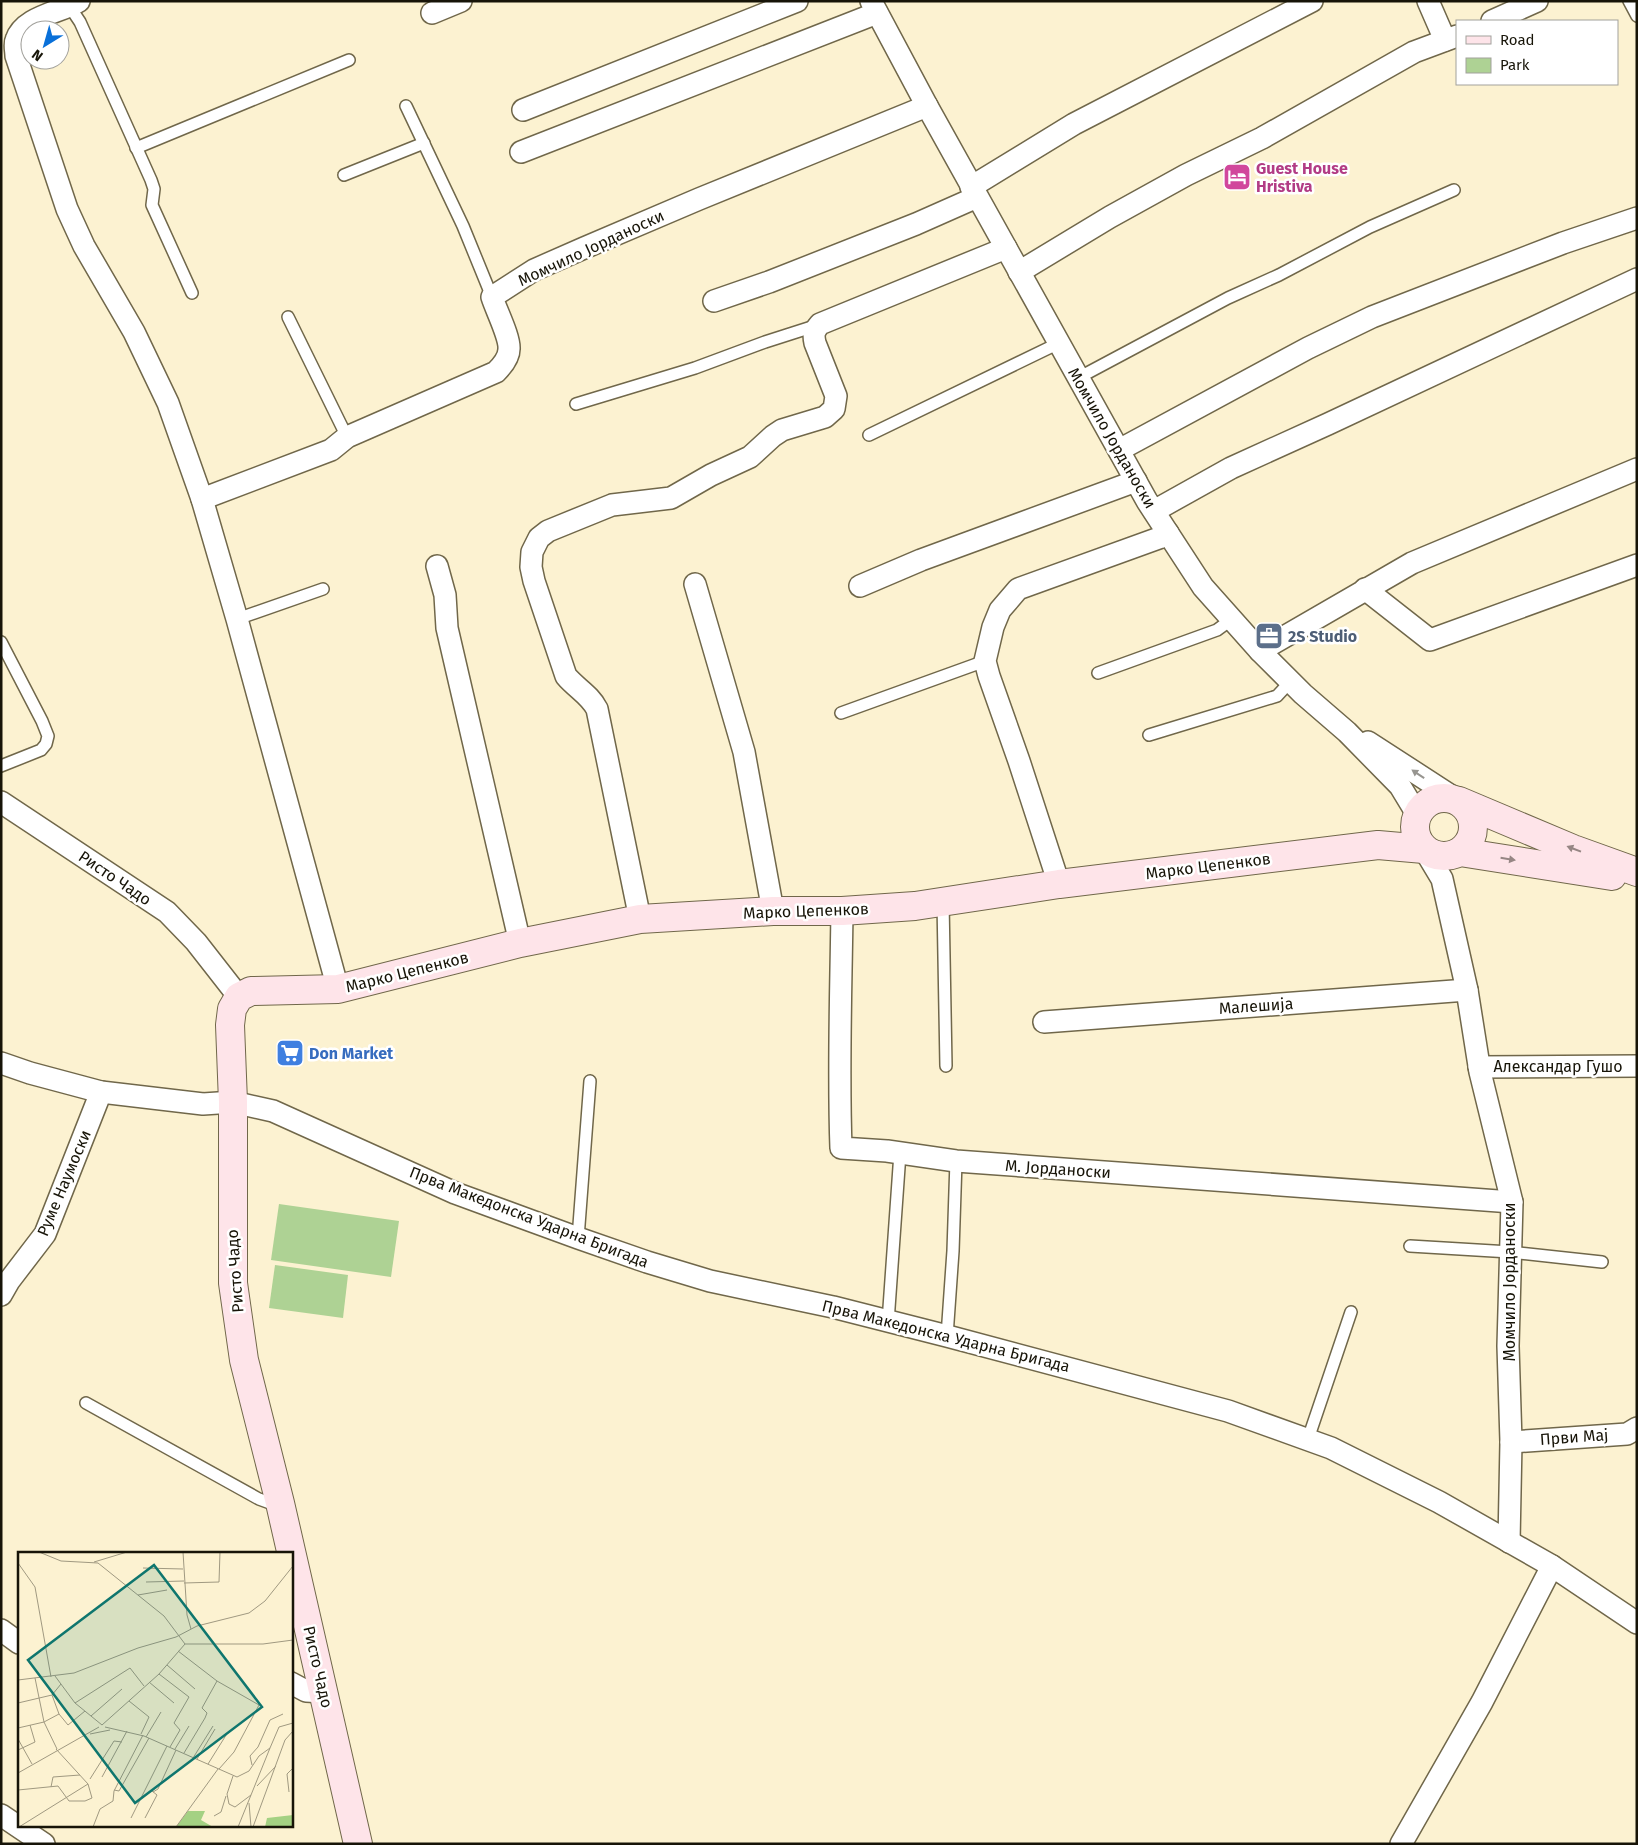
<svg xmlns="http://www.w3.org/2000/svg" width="1638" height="1845" font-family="'Fira Sans',sans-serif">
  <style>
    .green { fill: #aed294 }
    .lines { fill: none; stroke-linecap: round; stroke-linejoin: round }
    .lane-casing { stroke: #70674a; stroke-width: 14 }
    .street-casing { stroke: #70674a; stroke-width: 24 }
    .secondary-casing { stroke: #70674a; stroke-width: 30 }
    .lane { stroke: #fff; stroke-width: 11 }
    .street { stroke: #fff; stroke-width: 21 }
    .secondary { stroke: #fee4e9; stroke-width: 28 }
    .oneway { fill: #979590 }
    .oneway2 { fill: #968684 }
    .labels { text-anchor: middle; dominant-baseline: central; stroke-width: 5; stroke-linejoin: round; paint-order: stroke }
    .hotel-label { font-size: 16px; font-weight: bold; fill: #b23c85; stroke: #fff; text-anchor: start }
    .street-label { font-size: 16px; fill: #171408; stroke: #fff }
    .service-label { font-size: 16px; font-weight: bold; fill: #4e5e75; stroke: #fff; text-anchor: start }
    .shop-label { font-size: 16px; font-weight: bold; fill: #366cbe; stroke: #fff; text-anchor: start }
    .inset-road { fill: none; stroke: #a09981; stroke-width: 1 }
    .view { fill: #0f766e; fill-opacity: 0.15; stroke: #0f766e; stroke-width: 2.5 }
    .inset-edge { fill: none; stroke: #171408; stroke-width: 2.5 }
  </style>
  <rect width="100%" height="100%" fill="#fcf2d1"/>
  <g class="green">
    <path d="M279,1204L399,1221L391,1277L271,1260Z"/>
    <path d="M275,1265L348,1275L343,1318L269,1308Z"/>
  </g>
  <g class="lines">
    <defs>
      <g id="lane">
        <path d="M1629,1L1637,16"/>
        <path d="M70,7L80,22L151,180L154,189L152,205L192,293"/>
        <path d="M406,106L463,226L492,297"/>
        <path d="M136,148L349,60"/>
        <path d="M344,175L424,143"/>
        <path d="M288,317L347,437"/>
        <path d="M1078,378L1228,298L1279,275L1370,227L1454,190"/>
        <path d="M576,404L695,368L765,342L818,325"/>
        <path d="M869,435L1059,343"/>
        <path d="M237,619L323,589"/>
        <path d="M1,642L42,721L48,736L46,744L41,750L1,766"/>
        <path d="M1098,673L1217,630L1232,619"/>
        <path d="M841,713L985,661"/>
        <path d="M1149,735L1277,696L1290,682"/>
        <path d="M943,902L946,1066"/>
        <path d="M578,1238L590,1081"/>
        <path d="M1410,1246L1510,1252L1602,1262"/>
        <path d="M888,1322L900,1153"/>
        <path d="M947,1336L953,1251L956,1161"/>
        <path d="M86,1403L259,1499L270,1503H280"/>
        <path d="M1308,1439L1351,1312"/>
      </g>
      <g id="street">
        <path d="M79,1C60,13 24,16 16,40C14,44 16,51 16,56L67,209L84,246L134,332L168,403L202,499L237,619L338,989"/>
        <path d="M871,1L927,106L1147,501L1203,587L1260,651L1303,694L1347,732L1400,786L1417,814"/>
        <path d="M1428,1L1445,40"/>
        <path d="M432,13L461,1"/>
        <path d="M1492,21L1537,1"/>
        <path d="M523,110L797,1"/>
        <path d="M521,152L877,13"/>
        <path d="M971,187L1074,124L1312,1"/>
        <path d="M1019,272L1110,217L1186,175L1262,138L1414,52L1457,36"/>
        <path d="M714,301L769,282L916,224L977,197"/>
        <path d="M1119,450L1308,348L1372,317L1563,243L1637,218"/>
        <path d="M202,499L331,450L347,437L496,372C502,366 509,358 509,349C510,337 496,310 492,297L534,270L584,248L699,199L927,106"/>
        <path d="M1154,511L1231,468L1328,424L1637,279"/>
        <path d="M437,566L445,595L447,628L520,943"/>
        <path d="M695,584L744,752L773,911"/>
        <path d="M860,586L921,560L1136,481"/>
        <path d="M1365,589L1430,640L1637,565"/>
        <path d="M1260,651L1412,563L1637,469"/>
        <path d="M1368,742L1459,801"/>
        <path d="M1,802L167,912L196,942L239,997"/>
        <path d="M1424,849L1442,879L1467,990L1480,1072L1512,1202L1508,1346L1511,1442L1509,1542"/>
        <path d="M1059,884L1019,761L989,676L985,661L993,627L1000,610L1018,589L1159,538L1168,533"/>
        <path d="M842,911C841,990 838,1069 841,1148L887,1151L956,1161L1512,1202"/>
        <path d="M640,919L597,709C590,695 576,688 566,676L534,581L531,567L532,552L539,538L548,531L612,505L671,498L711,475L750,457L773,436L782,430L825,417L834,409L836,396L815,343C813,334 814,331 820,324L1006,248"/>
        <path d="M1044,1022L1467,990"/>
        <path d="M1,1063L30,1073L101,1092L203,1104L233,1102L273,1111L455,1193L578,1238L647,1262L710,1281L833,1307L947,1336L1228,1411L1331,1448L1439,1502L1552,1566L1637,1623"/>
        <path d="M1479,1067L1637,1066"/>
        <path d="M1,1295L9,1281L45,1234L101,1092"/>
        <path d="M1511,1442L1627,1434L1637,1428"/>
        <path d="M1,1630L19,1643"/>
        <path d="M291,1683L306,1691L324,1692"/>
        <path d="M1,1815L44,1844"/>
        <path d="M1401,1844L1482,1702L1552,1566"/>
      </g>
      <g id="secondary">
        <circle cx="1444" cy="827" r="29"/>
        <path d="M1459,801L1573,849L1637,872"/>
        <path d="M1460,852L1612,876"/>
        <path d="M358,1844L280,1503L244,1360L233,1283V1102L230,1025L232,1009L239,997L251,991L338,989L520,943L640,919L773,911H842L915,906L1059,884L1378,845L1424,849"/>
      </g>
    </defs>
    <use href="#lane" class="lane-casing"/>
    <use href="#street" class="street-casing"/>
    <use href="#secondary" class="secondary-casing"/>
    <use href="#lane" class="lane"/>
    <use href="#street" class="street"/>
    <use href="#secondary" class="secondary"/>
  </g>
  <defs><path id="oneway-solid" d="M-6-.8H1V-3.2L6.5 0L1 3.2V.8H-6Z" transform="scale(1.25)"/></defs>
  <use class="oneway" href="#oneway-solid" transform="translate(1418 774) rotate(-146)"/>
  <g class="oneway2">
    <use href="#oneway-solid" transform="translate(1574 849) rotate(-159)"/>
    <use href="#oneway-solid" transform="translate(1508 859) rotate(9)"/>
  </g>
  <defs>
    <symbol id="hotel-square" viewBox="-11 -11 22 22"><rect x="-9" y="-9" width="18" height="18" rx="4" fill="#d1479c" stroke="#fff"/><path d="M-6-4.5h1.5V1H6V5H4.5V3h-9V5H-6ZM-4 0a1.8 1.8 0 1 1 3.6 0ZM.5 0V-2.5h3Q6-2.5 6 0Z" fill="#fff"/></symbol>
    <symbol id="office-square" viewBox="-11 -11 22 22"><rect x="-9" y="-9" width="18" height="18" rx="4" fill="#5c6f8a" stroke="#fff"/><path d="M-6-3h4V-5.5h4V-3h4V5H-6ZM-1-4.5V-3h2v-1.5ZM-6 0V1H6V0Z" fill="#fff"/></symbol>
    <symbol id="supermarket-square" viewBox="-11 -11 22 22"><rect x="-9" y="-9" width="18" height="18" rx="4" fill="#3f7fe0" stroke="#fff"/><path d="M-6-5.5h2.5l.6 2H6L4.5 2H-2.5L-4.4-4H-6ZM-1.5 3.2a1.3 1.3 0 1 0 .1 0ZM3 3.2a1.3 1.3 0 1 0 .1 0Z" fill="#fff"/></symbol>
  </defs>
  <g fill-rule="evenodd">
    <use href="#hotel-square" x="1221" y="161" width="32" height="32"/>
    <use href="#office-square" x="1253" y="620" width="32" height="32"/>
    <use href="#supermarket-square" x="274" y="1037" width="32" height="32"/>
  </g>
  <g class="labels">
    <g class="hotel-label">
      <text x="1256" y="168">Guest House<tspan x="1256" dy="18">Hristiva</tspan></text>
    </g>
    <g class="street-label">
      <text transform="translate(591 248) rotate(-25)">Момчило Јорданоски</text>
      <text transform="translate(1112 438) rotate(60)">Момчило Јорданоски</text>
      <text transform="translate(1208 866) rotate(-7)">Марко Цепенков</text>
      <text transform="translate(115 878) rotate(34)">Ристо Чадо</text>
      <text transform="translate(806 911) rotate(-2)">Марко Цепенков</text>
      <text transform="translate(407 972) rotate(-14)">Марко Цепенков</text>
      <text transform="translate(1256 1006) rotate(-4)">Малешија</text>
      <text x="1558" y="1066">Александар Гушо</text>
      <text transform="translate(1058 1169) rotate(4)">М. Јорданоски</text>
      <text transform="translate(64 1183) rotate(-67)">Руме Наумоски</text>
      <text transform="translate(529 1217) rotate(21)">Прва Македонска Ударна Бригада</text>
      <text transform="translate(235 1271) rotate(-94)">Ристо Чадо</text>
      <text transform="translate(1509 1282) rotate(-90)">Момчило Јорданоски</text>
      <text transform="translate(946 1336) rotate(14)">Прва Македонска Ударна Бригада</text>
      <text transform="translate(1574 1437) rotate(-4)">Први Мај</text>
      <text transform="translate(318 1667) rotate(77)">Ристо Чадо</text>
    </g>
    <g class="service-label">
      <text x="1288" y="636">2S Studio</text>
    </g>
    <g class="shop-label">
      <text x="309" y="1053">Don Market</text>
    </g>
  </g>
  <g transform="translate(18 1552)">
    <rect width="275" height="275" fill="#fcf2d1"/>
    <path d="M170,259H187L183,268L195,275H158ZM275,263V275H247L249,266Z" fill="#a4d183"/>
    <path class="inset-road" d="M21,0L43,9L80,11L146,64L167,92H245L275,88M165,0L169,63L173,77M76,10L109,0M0,11L17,35L33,125M125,16L165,17M128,30L166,29M166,31L201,30L202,0M120,43L149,38M160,99L199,129L241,153L216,200L201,217M149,113L177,137M141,122L171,145L156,171L162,178L152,195M37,124L57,151L84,173L141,122L167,92M17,126L26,170L39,197M0,128L56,121L120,96L158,85L179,74L231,61L247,49L275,14M131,130L156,151M34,143L41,162M111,149L131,165L123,182M0,151L34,143L43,132M57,151L112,116L126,134M73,164L104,137M87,175L126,184L219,225L231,219L241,204L252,196L261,175L275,171M0,176L26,170L41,162L50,173L67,159M72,182L92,178M128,185L143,160M0,187L14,212M157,197L171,174M0,198L17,190L12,173M166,201L187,166L189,161L184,156L199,129M175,206L195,174M179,207L197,177M190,212L210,180M234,213L232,204L240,195L252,168L265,162M0,221L81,175M215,224L209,242L211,252L217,255L233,243L220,275M84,225L109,179M72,227L96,189L104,190M239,234L258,214M33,235L35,225L62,223M0,238L40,234L51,249H67L74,246L70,232M96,238L101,239L131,186M135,240L140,237L158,198M271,240L269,222L275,216M233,243L252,196M231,251L233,275M196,264L203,260L208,244M113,266L149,194M127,266L139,243L134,239M1,275L70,232L38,197M75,275L82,257L95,249L96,239L125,183M158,275L200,217M235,275L267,188L275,179"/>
    <path class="view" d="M136,13L244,155L117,251L10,108Z"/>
    <rect width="275" height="275" class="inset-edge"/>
  </g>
  <rect width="1638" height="1845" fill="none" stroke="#171408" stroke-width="5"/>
  <rect x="1456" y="20" width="162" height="65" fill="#ffffff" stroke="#a2a19c"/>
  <rect x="1466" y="36" width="25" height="8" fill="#fee4e9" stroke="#a2a19c"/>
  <text x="1500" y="45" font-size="15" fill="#171408">Road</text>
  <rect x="1466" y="58" width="25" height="15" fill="#aed294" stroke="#a2a19c"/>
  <text x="1500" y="70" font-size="15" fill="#171408">Park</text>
  <g transform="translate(45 45) rotate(217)"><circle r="24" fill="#ffffff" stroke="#a2a19c"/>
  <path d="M0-4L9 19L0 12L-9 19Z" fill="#0970d9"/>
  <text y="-8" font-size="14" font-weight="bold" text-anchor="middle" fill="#171408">N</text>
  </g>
</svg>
